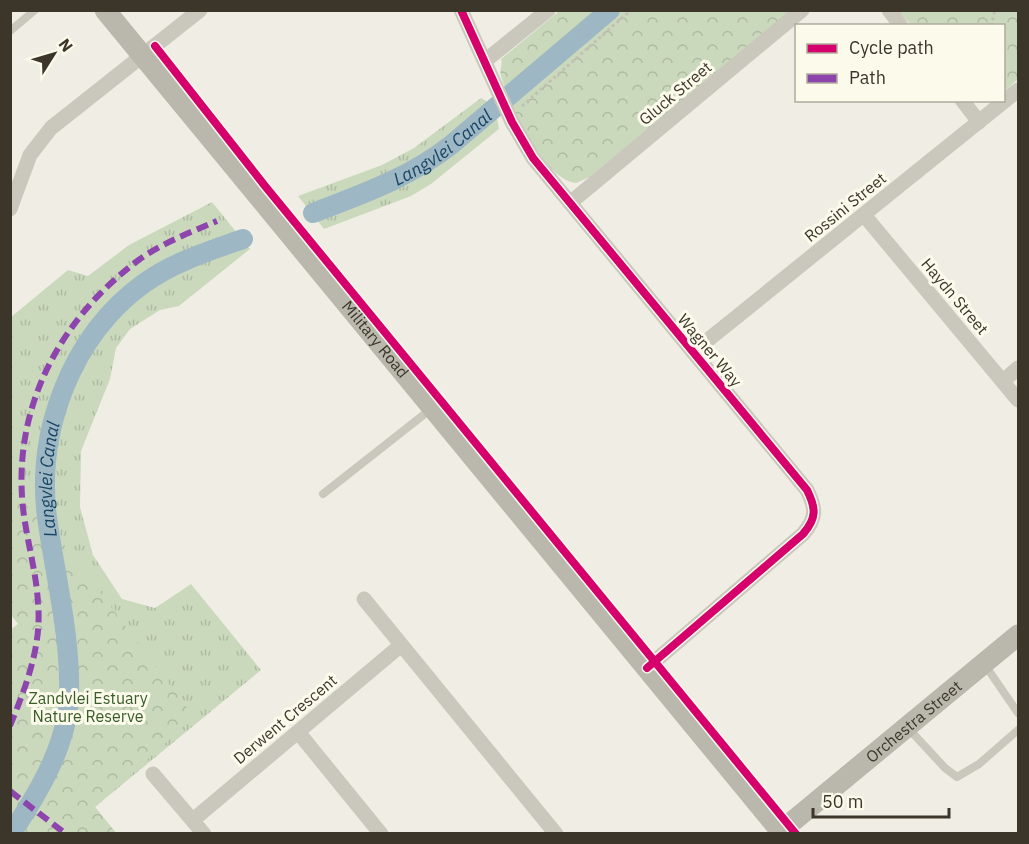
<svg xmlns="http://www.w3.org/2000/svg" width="1029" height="844" font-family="'IBM Plex Sans',sans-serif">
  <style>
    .grass { fill: url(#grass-tufts) }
    .park { fill: url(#park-crowns) }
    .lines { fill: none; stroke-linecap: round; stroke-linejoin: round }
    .canal { stroke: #9db7c4; stroke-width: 20 }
    .path { stroke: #c3c0b4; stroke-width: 3; stroke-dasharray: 3 3; stroke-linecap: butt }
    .lane { stroke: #cac7bc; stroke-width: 8 }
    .street { stroke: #cac7bc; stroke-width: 15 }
    .secondary { stroke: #bab7ac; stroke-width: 21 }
    .quiet { stroke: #8e44ad; stroke-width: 6; stroke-dasharray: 12 6; stroke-linecap: butt }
    .cycleway-casing { stroke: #fcfaeb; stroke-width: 11 }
    .cycleway { stroke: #d6006c; stroke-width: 8 }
    .labels { text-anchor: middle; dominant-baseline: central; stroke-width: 6; stroke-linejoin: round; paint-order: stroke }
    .street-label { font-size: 16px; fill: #3c3529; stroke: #fcfaeb }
    .park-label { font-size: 16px; fill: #395d29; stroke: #fcfaeb }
    .water-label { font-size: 18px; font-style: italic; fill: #184563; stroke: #fcfaeb }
  </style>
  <defs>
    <pattern id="grass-tufts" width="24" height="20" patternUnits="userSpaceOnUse" patternTransform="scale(1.5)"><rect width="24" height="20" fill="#cad9bc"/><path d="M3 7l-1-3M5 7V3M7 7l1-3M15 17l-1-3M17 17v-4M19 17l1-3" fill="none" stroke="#aebba2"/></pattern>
    <pattern id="park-crowns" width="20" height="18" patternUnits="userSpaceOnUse" patternTransform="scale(1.5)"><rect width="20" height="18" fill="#cad9bc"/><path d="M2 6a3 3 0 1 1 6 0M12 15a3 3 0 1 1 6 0" fill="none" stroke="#aebba2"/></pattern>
  </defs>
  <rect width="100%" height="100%" fill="#f0eee4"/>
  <g class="grass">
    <path d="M481,98C494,104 497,115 499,129L431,184L411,196L324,229L298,196L382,165L414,148Z"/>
    <path d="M212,202L250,249L179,306L160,310L130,329L116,348L110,379L81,451L80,507L93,555L122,599L155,608L191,584L261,670L95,807L116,833H11L10,630L18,624L11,615V317L68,270L88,276L129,245Z"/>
  </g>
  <g class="park">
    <path d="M559,11H791L590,177L576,183C544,180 509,104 501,76C499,69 503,65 501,59Z"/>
    <path d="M898,11H1018V79L1004,92V26L911,25Z"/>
    <path d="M11,474L194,717L95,807L116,833H11V642L26,630L11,612Z"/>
  </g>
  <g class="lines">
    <g class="canal">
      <path id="s1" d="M313,213C362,194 409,178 451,145L610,10"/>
      <path id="s2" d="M11,834C37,795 67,746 69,697C71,636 55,576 47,517C36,430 72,336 143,284C173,262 209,251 243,239"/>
    </g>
    <g class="path">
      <path d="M991,26L995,10"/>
      <path d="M522,106L631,10"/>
    </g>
    <g class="lane">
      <path d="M10,31L35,10"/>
      <path d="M323,494L431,409"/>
      <path d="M985,665L1018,713"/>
      <path d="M908,728L945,768L957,777L979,764L1018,730"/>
    </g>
    <g class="street">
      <path d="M461,10L512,122L533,158L807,490C816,508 817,518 803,534L647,668"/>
      <path d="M889,10L901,26"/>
      <path d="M485,61L548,10"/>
      <path d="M962,100L979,122"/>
      <path d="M570,203L802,10"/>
      <path d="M10,209L30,155L51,128L200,10"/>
      <path d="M864,215L1018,400"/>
      <path d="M693,352L1018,90"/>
      <path d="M1003,381L1018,368"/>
      <path d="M364,599L556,834"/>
      <path d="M298,732L381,834"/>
      <path d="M153,774L204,834"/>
      <path d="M193,820L400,646"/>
    </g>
    <g class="secondary">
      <path id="s3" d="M105,10L783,834"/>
      <path id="s4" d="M781,831L1018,635"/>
    </g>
    <g class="quiet">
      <path d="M10,726C26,686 42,646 38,603C36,567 24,532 22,496C16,400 64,315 140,259C163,243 191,232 217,221"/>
      <path d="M10,791L66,834"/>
    </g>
    <defs>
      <g id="cycleway">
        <path d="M461,10L512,122L533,158L807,490C816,508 817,518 803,534L647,668"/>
        <path d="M155,46L265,186L796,834"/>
      </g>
    </defs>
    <use href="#cycleway" class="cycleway-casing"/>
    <use href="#cycleway" class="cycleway"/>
  </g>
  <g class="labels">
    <g class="street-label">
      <text transform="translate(675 93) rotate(-40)">Gluck Street</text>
      <text transform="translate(845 207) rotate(-39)">Rossini Street</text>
      <text transform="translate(955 296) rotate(50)">Haydn Street</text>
      <text stroke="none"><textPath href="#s3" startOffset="426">Military Road</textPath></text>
      <text transform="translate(710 350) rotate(50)">Wagner Way</text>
      <text transform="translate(285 719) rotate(-40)">Derwent Crescent</text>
      <text stroke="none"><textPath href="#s4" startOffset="172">Orchestra Street</textPath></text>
    </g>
    <g class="park-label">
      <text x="88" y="698">Zandvlei Estuary<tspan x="88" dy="18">Nature Reserve</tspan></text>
    </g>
    <g class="water-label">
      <text stroke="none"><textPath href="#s1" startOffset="146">Langvlei Canal</textPath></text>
      <text stroke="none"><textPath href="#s2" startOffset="370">Langvlei Canal</textPath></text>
    </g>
  </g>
  <rect width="1029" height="844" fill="none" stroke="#3c3529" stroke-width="24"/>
  <rect x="795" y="24" width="210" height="78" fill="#fcfaeb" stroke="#afab9d" stroke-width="1.5"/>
  <rect x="807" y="44" width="30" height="9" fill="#d6006c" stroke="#afab9d" stroke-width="1.5"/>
  <text x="849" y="54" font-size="18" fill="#3c3529">Cycle path</text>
  <rect x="807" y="74" width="30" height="9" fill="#8e44ad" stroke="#afab9d" stroke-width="1.5"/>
  <text x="849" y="84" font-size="18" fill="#3c3529">Path</text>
  <g transform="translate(54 54) rotate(53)" stroke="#fcfaeb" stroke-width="4.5" paint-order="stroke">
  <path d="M0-4.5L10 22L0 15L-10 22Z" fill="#3c3529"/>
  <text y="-9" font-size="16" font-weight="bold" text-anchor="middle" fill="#3c3529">N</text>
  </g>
  <path d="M813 808v9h136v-9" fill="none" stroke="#3c3529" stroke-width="3"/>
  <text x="822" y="808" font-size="18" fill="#3c3529" stroke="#fcfaeb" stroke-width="4.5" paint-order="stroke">50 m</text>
</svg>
